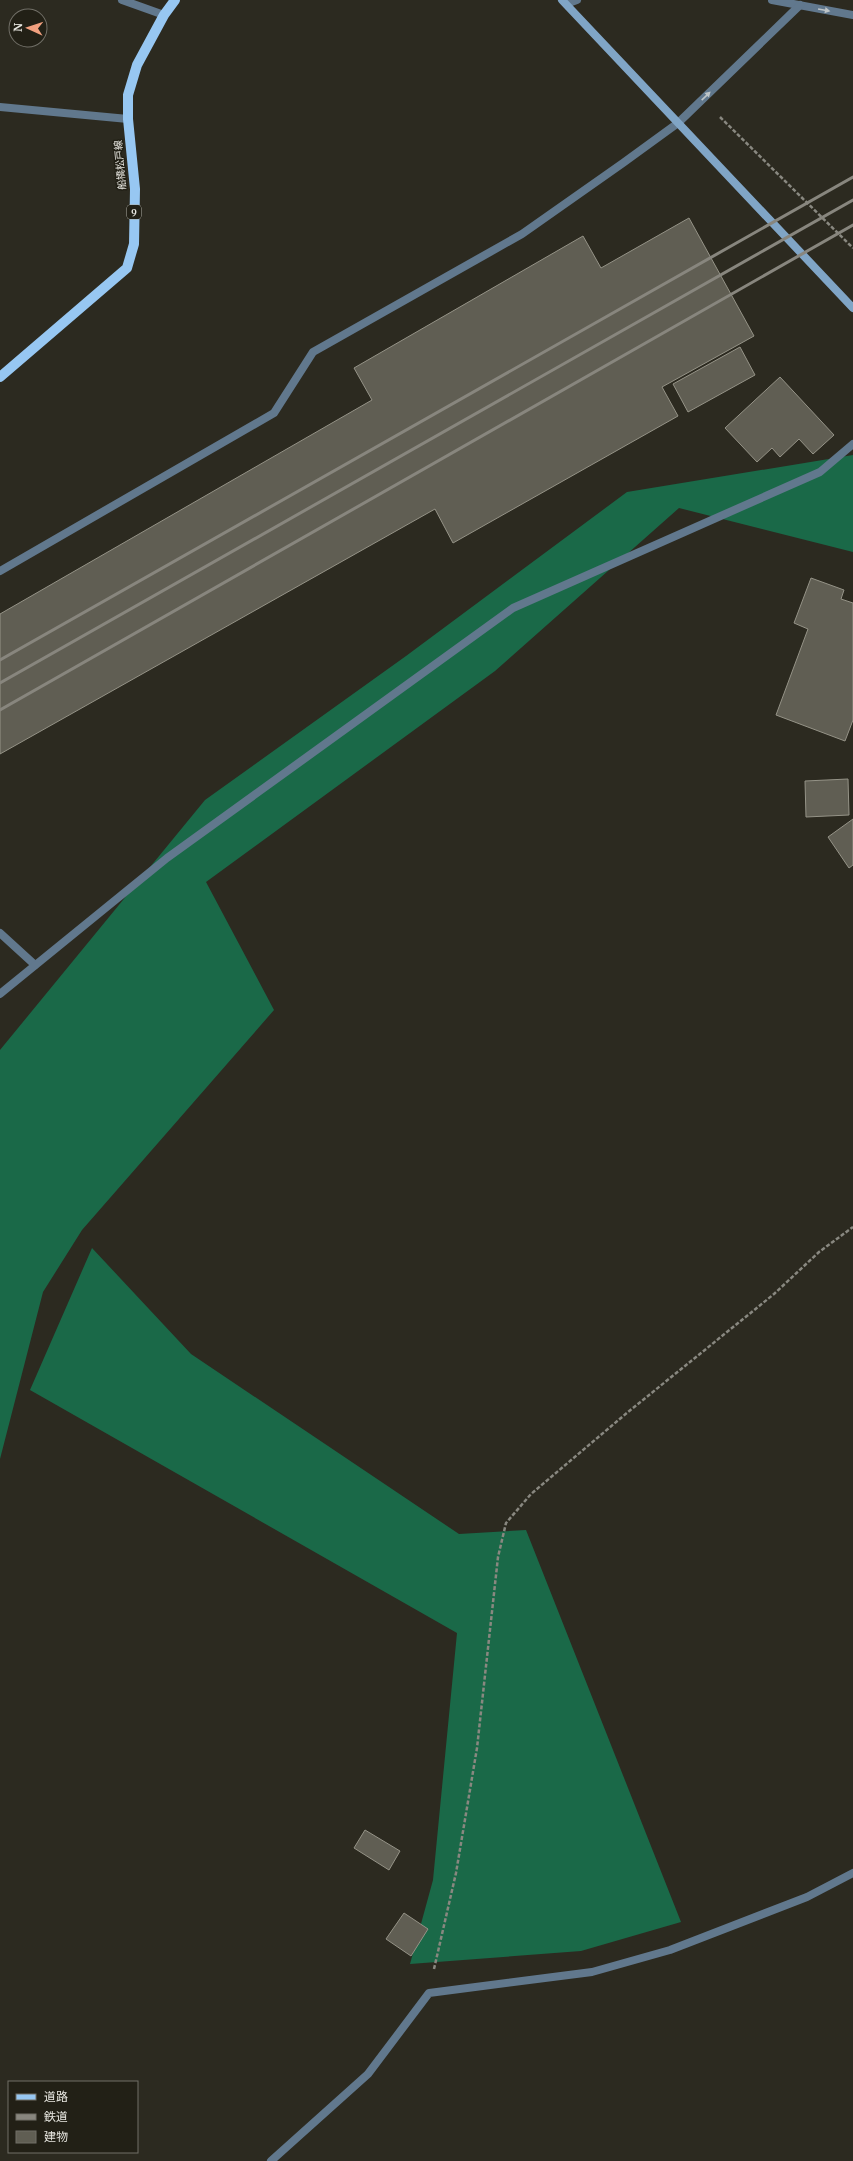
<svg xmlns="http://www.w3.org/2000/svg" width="853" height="2161" font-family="Merriweather,'Noto Sans JP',serif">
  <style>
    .forest { fill: #1a6948 }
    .building { fill: #605e53; stroke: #959387 }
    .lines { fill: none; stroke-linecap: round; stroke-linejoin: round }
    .path { stroke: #898880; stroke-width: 2.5; stroke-dasharray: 4 2; stroke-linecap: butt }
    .street { stroke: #61788d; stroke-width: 8 }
    .secondary { stroke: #80a5c6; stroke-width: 8 }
    .primary { stroke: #97c7f2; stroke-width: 10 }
    .rail { stroke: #88867e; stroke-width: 3 }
    .oneway { fill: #bfc5c7 }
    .labels { text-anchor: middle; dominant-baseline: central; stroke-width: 3; stroke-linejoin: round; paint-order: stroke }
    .shield { fill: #222016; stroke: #acaba3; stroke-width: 1 }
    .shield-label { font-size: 9px; font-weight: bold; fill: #e7e6e0 }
    .street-label { font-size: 10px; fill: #e7e6e0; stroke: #222016 }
  </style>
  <rect width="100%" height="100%" fill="#2c2a20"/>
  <g class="forest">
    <path d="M853,455V552L679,508L495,671L206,882L274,1010L82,1230L43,1292L0,1459V1050L205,800L406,656L627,492Z"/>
    <path d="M92,1248L191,1354L459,1534L526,1530L681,1922L581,1951L410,1964L433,1880L457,1633L30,1390Z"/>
  </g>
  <g class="building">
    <path d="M689,218L754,336L662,387L678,416L453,543L435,509L0,754V614L372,400L354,368L583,236L601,268Z"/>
    <path d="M740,347L755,375L688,412L673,384Z"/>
    <path d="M780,377L834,435L813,454L799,439L780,457L772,448L757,462L725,428Z"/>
    <path d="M811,578L844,590L841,599L853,603V720L845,741L776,715L808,629L794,623Z"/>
    <path d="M848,779L849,815L806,817L805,781Z"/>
    <path d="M853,819V865L849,868L828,837Z"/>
    <path d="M365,1830L400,1851L389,1870L354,1848Z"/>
    <path d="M404,1913L428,1929L411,1956L386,1939Z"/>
  </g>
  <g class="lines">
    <g class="path">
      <path d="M720,117L853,248"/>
      <path d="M434,1969L456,1873L477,1748L498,1557L506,1523L531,1494L628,1412L774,1294L819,1252L853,1227"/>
    </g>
    <g class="street">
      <path d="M122,0L164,15"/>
      <path d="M772,0L853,15"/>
      <path d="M566,4L577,0"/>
      <path d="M0,107L128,119"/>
      <path d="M0,571L274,413L313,352L522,234L623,163L678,123L800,5"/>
      <path d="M0,933L35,965"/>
      <path d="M0,994L167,858L513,608L820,472L853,444"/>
      <path d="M271,2161L368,2074L429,1993L592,1972L670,1950L807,1897L853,1873"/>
    </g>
    <path class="secondary" d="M562,0L853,308"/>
    <path class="primary" d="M0,377L127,268L134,244L135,189L128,119V95L137,65L164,15L175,0"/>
    <g class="rail">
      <path d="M0,660L853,177"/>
      <path d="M0,683L853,200"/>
      <path d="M0,710L853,225"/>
    </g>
  </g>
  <defs><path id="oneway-solid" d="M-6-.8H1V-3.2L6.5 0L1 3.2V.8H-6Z"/></defs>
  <g class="oneway">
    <use href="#oneway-solid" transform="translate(824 10) rotate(10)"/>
    <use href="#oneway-solid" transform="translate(706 96) rotate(-44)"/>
  </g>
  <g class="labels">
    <rect class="shield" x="127" y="205" width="14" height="14" rx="3"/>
    <g class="shield-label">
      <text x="134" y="212">9</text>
    </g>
    <g class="street-label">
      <text transform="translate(120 165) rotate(-95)">船橋松戸線</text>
    </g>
  </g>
  <rect x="8" y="2081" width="130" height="72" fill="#222016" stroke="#716f67"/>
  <rect x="16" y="2094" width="20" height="6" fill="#97c7f2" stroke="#716f67"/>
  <text x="44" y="2101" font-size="12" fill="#e7e6e0">道路</text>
  <rect x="16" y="2114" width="20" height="6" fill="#88867e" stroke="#716f67"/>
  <text x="44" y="2121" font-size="12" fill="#e7e6e0">鉄道</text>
  <rect x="16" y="2131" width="20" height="12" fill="#605e53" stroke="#716f67"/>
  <text x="44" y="2141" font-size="12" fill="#e7e6e0">建物</text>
  <g transform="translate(28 28) rotate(273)"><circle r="19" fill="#222016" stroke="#716f67"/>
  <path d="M0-3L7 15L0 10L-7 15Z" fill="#f2a07f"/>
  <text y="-6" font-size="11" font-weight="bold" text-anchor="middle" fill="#e7e6e0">N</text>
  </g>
</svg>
